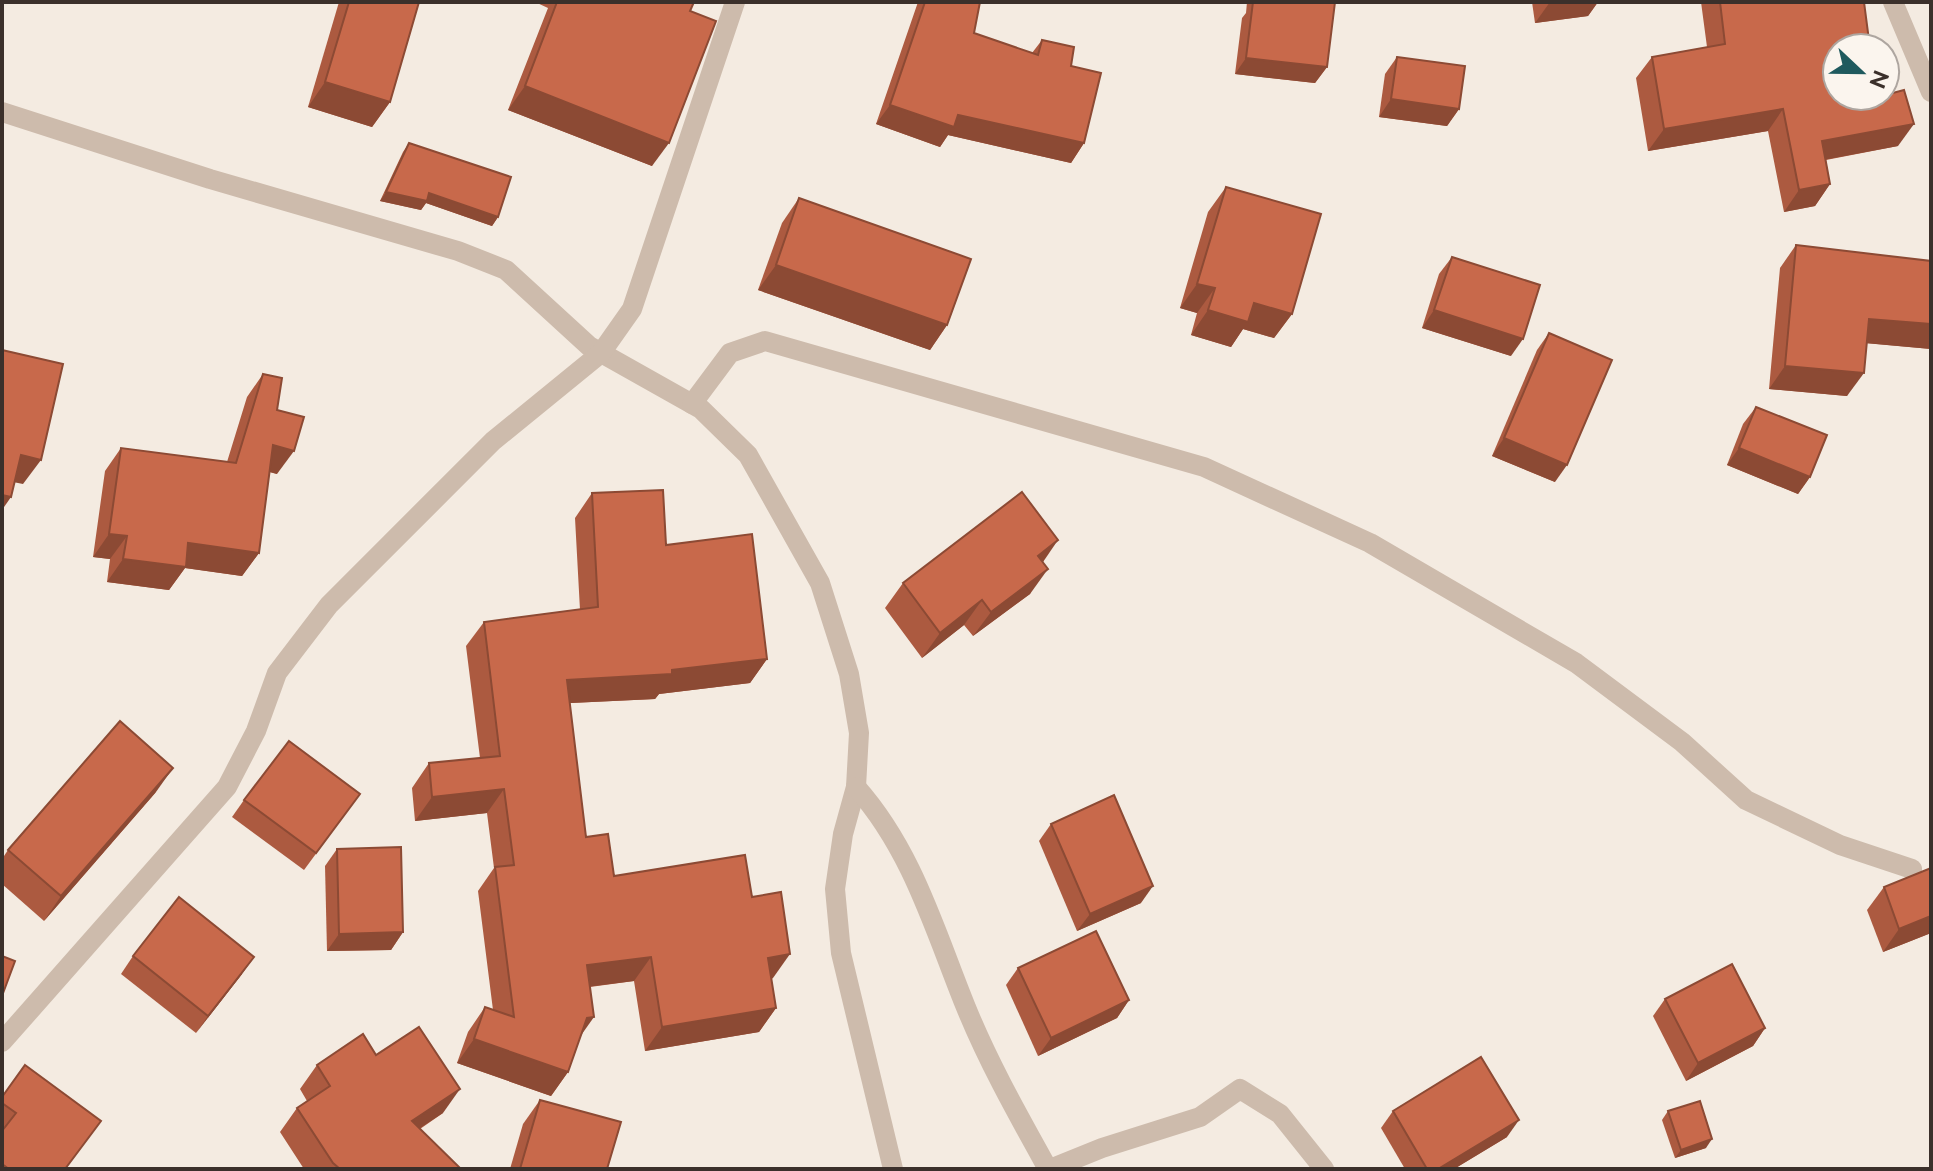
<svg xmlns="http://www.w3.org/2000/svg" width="1933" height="1171" font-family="Raleway,sans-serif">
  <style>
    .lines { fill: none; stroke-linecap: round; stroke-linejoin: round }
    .minor { stroke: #cdbbac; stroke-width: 20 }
    .wall { fill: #ac5a40 }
    .shaded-wall { fill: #8c4a34 }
    .building { fill: #c8694b; stroke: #8c4a34; stroke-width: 2 }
  </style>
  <rect width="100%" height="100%" fill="#f4ebe1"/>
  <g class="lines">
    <g class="minor">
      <path d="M1893,2L1931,92"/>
      <path d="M2,112L210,179L458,251L506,270L589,346L701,409L748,455L820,583L849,674L859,733L856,787L843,834L835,889L841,953L893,1169"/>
      <path d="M692,404L730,353L765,341L1204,467L1370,543L1576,663L1682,742L1746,800L1840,845L1912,869"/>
      <path d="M856,787C912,850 934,928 965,1005C988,1062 1018,1115 1048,1169"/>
      <path d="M2,1042L227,787L256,731L277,673L329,605L493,441L601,353L632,309L735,2"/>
      <path d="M1050,1169L1102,1148L1200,1117L1240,1089L1280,1114L1324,1169"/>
    </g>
  </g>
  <g class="wall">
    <path d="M339,2H419L390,102L372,127L308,107Z"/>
    <path d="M535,2H694L690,11L652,166L508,110L548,8Z"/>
    <path d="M918,2H980L974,33L1032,53L1042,40L1071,66L1084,143L1071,163L948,135L940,147L876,124Z"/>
    <path d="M1247,2H1335L1327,67L1315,83L1235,74L1242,18L1246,13Z"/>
    <path d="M1532,2H1598L1588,16L1535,23Z"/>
    <path d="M1701,2H1864L1837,48L1898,146L1826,160L1830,184L1815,206L1784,212L1768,131L1648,151L1636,78L1652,57L1707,47Z"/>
    <path d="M1397,57L1459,109L1447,126L1379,117L1385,74Z"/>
    <path d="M409,143L498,217L492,226L426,203L421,210L380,201L403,152Z"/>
    <path d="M1226,187L1292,314L1274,338L1243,329L1231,347L1191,335L1197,313L1180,308L1208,212Z"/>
    <path d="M799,198L947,325L930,350L758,290L782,223Z"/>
    <path d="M1796,245L1931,349L1866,343L1847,396L1769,389L1780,268Z"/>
    <path d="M1452,257L1511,356L1422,328L1439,274Z"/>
    <path d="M1549,333L1555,482L1492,456L1537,350Z"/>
    <path d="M263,374L277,410V474L269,472L259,553L242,576L185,568L169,590L107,582L110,559L93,557L105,471L121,448L227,462L247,397Z"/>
    <path d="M1756,407L1810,477L1798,494L1727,465L1743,424Z"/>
    <path d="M592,493L666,545L767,659L750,683L659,694L655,699L570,703L586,837L614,876L752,897L773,978L771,979L776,1008L759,1032L645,1051L634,981L590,987L581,1035L568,1072L551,1096L457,1063L468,1032L485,1007L493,1010L478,891L494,868L487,813L415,821L412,788L429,763L480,758L466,646L484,622L580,610L575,518Z"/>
    <path d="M1043,562L1030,594L973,636L964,625L922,658L885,608L903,583Z"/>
    <path d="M156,792L44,921L2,884V859L8,850Z"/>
    <path d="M360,794L304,870L232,817L244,800Z"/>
    <path d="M1051,824L1141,903L1077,931L1039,841Z"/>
    <path d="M337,849L403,932L391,950L327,951L325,866Z"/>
    <path d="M1884,887L1931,933L1883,952L1867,910Z"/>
    <path d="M133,956L242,974L196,1033L121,974Z"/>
    <path d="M1018,968L1129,1000L1117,1018L1038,1056L1006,985Z"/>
    <path d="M1665,999L1765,1028L1753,1046L1686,1081L1653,1016Z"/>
    <path d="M376,1055L443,1113L420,1129L461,1169H304L280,1132L297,1108L307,1101L300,1089L317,1065Z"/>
    <path d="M2,1097L66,1169H2Z"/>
    <path d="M540,1100L607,1169H510L523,1124Z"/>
    <path d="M1393,1111L1507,1137L1454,1169H1405L1381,1128Z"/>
    <path d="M1668,1111L1706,1148L1675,1158L1662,1120Z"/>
  </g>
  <g class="shaded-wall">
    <path d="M1550,2H1598L1588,16L1535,23Z"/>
    <path d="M1246,58L1327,67L1315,83L1235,74Z"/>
    <path d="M325,82L390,102L372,127L308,107Z"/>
    <path d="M525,86L669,143L652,166L508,110Z"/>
    <path d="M1391,99L1459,109L1447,126L1379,117Z"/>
    <path d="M890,105L958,115L1084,143L1071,163L948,135L940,147L876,124Z"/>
    <path d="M1783,109L1768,131L1648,151L1664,129Z"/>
    <path d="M1914,124L1898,146L1807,163L1822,141Z"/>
    <path d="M1830,184L1815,206L1784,212L1799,190Z"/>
    <path d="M386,192L429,193L498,217L492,226L426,203L421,210L380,201Z"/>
    <path d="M776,265L947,325L930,350L758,290Z"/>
    <path d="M1197,284L1215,288L1197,313L1180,308Z"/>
    <path d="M1254,303L1292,314L1274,338L1243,329L1231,347L1191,335L1208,310Z"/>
    <path d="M1434,310L1523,339L1511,356L1422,328Z"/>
    <path d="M1869,319L1931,324V349L1853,342Z"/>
    <path d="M1785,366L1864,373L1847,396L1769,389Z"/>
    <path d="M1504,438L1567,465L1555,482L1492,456Z"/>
    <path d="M273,445L294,451L277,474L257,468Z"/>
    <path d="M1739,448L1810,477L1798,494L1727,465Z"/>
    <path d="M21,455L41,460L23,484L3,480Z"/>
    <path d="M2,495L11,497L2,510Z"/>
    <path d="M109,534L127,536L110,559L93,557Z"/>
    <path d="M1058,540L1041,565L1038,556Z"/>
    <path d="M188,543L259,553L242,576L185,568L169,590L107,582L123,559Z"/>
    <path d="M1048,569L1030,594L973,636L991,612Z"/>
    <path d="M982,600L964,625L922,658L940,633Z"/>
    <path d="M767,659L750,683L659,694L655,699L550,704L567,680L672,670Z"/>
    <path d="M173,768L156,792L44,921L61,896Z"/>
    <path d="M504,789L487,813L415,821L432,797Z"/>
    <path d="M1153,886L1141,903L1077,931L1090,914Z"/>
    <path d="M1931,916V933L1883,952L1899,929Z"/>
    <path d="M403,932L391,950L327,951L339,934Z"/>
    <path d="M790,954L773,978L750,983L768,958Z"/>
    <path d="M254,957L242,974L196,1033L208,1016Z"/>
    <path d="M651,957L634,981L570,989L587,965Z"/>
    <path d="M1129,1000L1117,1018L1038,1056L1051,1038Z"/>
    <path d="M776,1008L759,1032L645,1051L662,1027Z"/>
    <path d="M594,1017L577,1041L587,1018Z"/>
    <path d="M1765,1028L1753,1046L1686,1081L1698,1063Z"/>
    <path d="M474,1039L568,1072L551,1096L457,1063Z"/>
    <path d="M460,1089L443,1113L394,1145L412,1121Z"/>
    <path d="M1519,1120L1507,1137L1454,1169H1438Z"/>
    <path d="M1712,1139L1706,1148L1675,1158L1681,1150Z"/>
  </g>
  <g class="building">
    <path d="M349,2H419L390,102L325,82Z"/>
    <path d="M557,2H694L690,11L716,21L669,143L525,86Z"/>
    <path d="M925,2H980L974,33L1038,55L1042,40L1074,47L1071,66L1101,73L1084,143L958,115L954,127L890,105Z"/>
    <path d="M1253,2H1335L1327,67L1246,58Z"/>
    <path d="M1720,2H1864L1870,48H1837V96H1876V97L1885,96V95L1904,90L1914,124L1822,141L1830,184L1799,190L1783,109L1664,129L1652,57L1725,44Z"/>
    <path d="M1397,57L1465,66L1459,109L1391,99Z"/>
    <path d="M409,143L511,177L498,217L429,193L427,201L386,192Z"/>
    <path d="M1226,187L1321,214L1292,314L1254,303L1248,322L1208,310L1215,288L1197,284Z"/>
    <path d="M799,198L971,259L947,325L776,265Z"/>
    <path d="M1796,245L1931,261V324L1869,319L1864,373L1785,366Z"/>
    <path d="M1452,257L1540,285L1523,339L1434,310Z"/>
    <path d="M1549,333L1612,360L1567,465L1504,438Z"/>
    <path d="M2,350L63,364L41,460L21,455L11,497L2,495Z"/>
    <path d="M263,374L282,378L277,410L304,417L294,451L273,445L259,553L188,543L186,567L123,559L127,536L109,534L121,448L236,463Z"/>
    <path d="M1756,407L1827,435L1810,477L1739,448Z"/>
    <path d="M663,490L666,545L752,534L767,659L672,670V674L567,680L586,837L608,834L614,876L745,855L752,897L781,892L790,954L768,958L776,1008L662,1027L651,957L587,965L594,1017L587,1018L568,1072L474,1039L485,1007L514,1017L495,867L514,865L504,789L432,797L429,763L500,756L484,622L598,607L592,493Z"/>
    <path d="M1022,492L1058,540L1038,556L1048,569L991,612L982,600L940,633L903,583Z"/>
    <path d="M120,721L173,768L61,896L8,850Z"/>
    <path d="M289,741L360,794L316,853L244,800Z"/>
    <path d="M1114,795L1153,886L1090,914L1051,824Z"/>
    <path d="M401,847L403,932L339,934L337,849Z"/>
    <path d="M1931,868V916L1899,929L1884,887Z"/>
    <path d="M179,897L254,957L208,1016L133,956Z"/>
    <path d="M1096,931L1129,1000L1051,1038L1018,968Z"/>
    <path d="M2,956L15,961L2,996Z"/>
    <path d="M1732,964L1765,1028L1698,1063L1665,999Z"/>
    <path d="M419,1027L460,1089L412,1121L461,1169H340L333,1163L297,1108L330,1086L317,1065L363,1034L376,1055Z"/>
    <path d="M1481,1057L1519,1120L1438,1169H1427L1393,1111Z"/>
    <path d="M25,1065L101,1121L65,1169H9L2,1164V1131L16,1113L2,1103V1097Z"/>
    <path d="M540,1100L621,1122L607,1169H520Z"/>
    <path d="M1700,1101L1712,1139L1681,1150L1668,1111Z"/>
  </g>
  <rect width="1933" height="1171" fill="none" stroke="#3b302b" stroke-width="8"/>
  <g transform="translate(1861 72) rotate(112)"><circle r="38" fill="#fbf5ee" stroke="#aea6a0" stroke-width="2"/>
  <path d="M0-6L14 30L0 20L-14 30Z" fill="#1f5a5e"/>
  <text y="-12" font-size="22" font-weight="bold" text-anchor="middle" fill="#3b302b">N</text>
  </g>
</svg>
